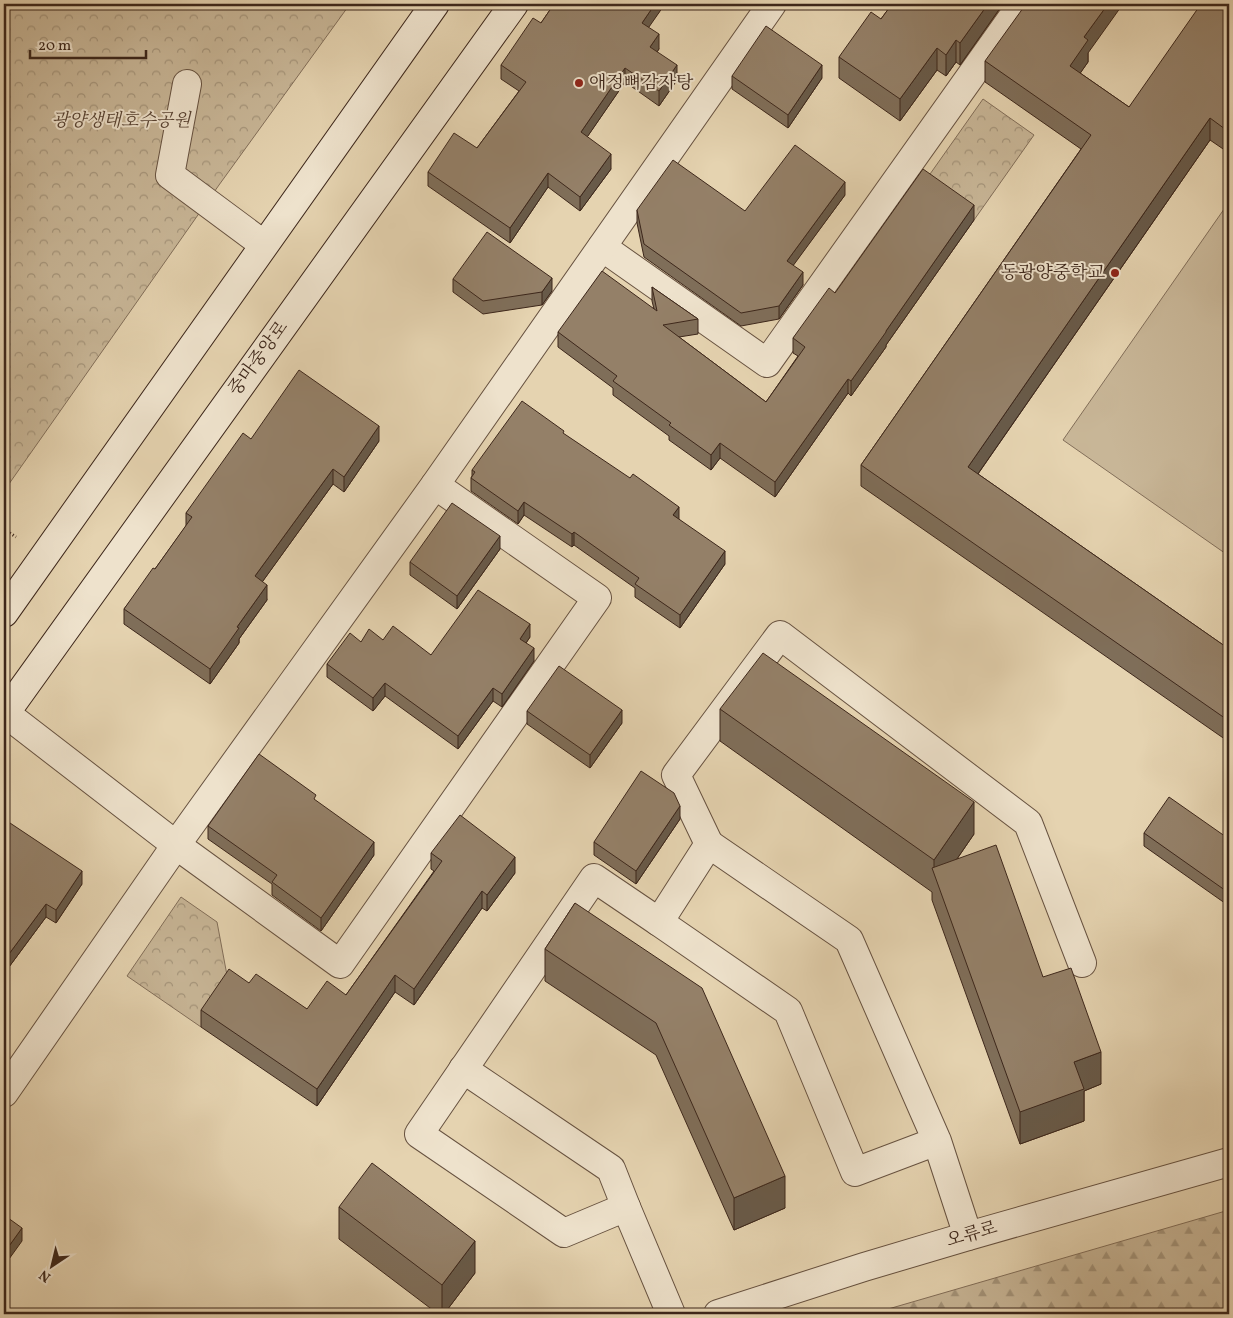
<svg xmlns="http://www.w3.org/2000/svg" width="1233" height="1318" font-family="Vollkorn,'Noto Serif KR',serif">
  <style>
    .forest { fill: url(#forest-firs); stroke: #826e59 }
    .park { fill: url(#park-crowns); stroke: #826e59 }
    .garden { fill: #c8b697; stroke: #826e59 }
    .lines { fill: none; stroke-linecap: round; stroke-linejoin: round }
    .minor-casing { stroke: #675240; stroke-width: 30 }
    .tertiary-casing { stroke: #675240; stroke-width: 30 }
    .secondary-casing { stroke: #3d271b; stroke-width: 30 }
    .path { stroke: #3d271b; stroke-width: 3; stroke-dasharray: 1 2.5; stroke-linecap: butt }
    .minor { stroke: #eee2cc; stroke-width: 28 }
    .tertiary { stroke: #eee2cc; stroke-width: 28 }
    .secondary { stroke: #eee2cc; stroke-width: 28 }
    .wall { fill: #7f6e59; stroke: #3d271b }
    .shaded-wall { fill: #685a49; stroke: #3d271b }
    .building { fill: #948068; stroke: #3d271b }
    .poi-dot { fill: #8f2418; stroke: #eee2cc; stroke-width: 2 }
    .labels { text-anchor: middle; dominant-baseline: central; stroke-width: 4; stroke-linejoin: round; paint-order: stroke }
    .poi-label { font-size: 18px; fill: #3d271b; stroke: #eee2cc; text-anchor: start }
    .park-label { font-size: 18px; font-style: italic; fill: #594434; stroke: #eee2cc }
    .street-label { font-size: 18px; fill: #3d271b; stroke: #eee2cc }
  </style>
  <defs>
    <pattern id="forest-firs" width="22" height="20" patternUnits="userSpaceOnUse" patternTransform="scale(1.25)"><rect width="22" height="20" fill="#c8b697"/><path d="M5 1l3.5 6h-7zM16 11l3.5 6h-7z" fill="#a4947a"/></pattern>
    <pattern id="park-crowns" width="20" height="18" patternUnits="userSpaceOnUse" patternTransform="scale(1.25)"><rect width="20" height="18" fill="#c8b697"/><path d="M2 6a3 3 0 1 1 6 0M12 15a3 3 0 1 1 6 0" fill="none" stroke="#a4947a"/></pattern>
  </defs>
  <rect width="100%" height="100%" fill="#e5d3b0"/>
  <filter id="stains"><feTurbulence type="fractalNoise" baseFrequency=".004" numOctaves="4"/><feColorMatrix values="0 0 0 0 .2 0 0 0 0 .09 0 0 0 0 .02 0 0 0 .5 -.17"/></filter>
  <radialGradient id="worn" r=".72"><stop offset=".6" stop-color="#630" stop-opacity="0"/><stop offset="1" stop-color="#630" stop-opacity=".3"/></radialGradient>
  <path class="forest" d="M1229,1210V1314H871Z"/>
  <g class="park">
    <path d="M4,4H350L219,185L4,491Z"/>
    <path d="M983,99L1034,135L974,220L923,184Z"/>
    <path d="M181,897L217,922L229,986L201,1027L127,976Z"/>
  </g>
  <path class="garden" d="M1229,202V556L1063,440Z"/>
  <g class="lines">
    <defs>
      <g id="minor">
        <path d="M187,84L170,175L263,244"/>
        <path d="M602,247L767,363L1022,4"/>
        <path d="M5,713L176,845L340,964L597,598L435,485"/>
        <path d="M709,844L676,775L780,635L1028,823L1082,963"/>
        <path d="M659,922L594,878L419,1134L564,1233L626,1207L671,1314"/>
        <path d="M463,1069L611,1169L626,1207"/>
        <path d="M4,1093L176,845L435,485L772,4"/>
        <path d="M937,1141L855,1172L788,1011L659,922L709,844L849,940L937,1141L968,1236"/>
      </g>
      <path id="tertiary" d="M718,1314L864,1267L968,1236L1229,1162"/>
      <g id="secondary">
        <path d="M4,613L435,4"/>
        <path d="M4,715L514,4"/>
      </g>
    </defs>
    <use href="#minor" class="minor-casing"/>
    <use href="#tertiary" class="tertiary-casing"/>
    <use href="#secondary" class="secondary-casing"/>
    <path class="path" d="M4,529L16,537"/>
    <use href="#minor" class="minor"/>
    <use href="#tertiary" class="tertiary"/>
    <use href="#secondary" class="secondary"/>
  </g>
  <g class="wall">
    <path d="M554,4H665L648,27L659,49L657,52L677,80L659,106L625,82L587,137L611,169L580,211L548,187L510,243L428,186V172L477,148L519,91L501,79V65L541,23Z"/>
    <path d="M892,4H1003L960,65L956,62L946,76L937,70L900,121L839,78V57L881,19Z"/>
    <path d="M1229,4V153L1210,140L978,474L1229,649V742L861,486V465L1081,149L985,82V61L1088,53V62L1080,73L1129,107Z"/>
    <path d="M732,76L822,78L788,128L732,89Z"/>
    <path d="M845,195L793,265L803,285L779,319L741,326L644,257L637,223V210L745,211Z"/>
    <path d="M974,220L886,345V347L851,396L848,393L775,497L720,458L711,470L669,440V436L613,395V388L558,347V332L654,309L652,301V287L698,319V334L679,337L766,402L798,356L793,353V338L835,293Z"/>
    <path d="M453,279L552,291L542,305L483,314L453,292Z"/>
    <path d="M564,435L679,519L725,564L680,628L635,597V588L574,545L572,547L524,515L518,524L471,491V478L472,476V470Z"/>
    <path d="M251,439L379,441L344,492L333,484L262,582L267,600L239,639V643L210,684L124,624V609L155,569L186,526V513Z"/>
    <path d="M500,549L457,609L410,575V562Z"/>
    <path d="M530,637L526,643L534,661L502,707L493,701L458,749L385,696L373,711L327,677V664L361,642L383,640L431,655Z"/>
    <path d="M720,709L974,834L957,859L1043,977L1101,1084L1084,1091V1121L1020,1144L932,900V892L720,741Z"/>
    <path d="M527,711L622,723L590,768L527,724Z"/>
    <path d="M316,801L374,855L321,931L272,895V884L208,839V826Z"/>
    <path d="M4,819L82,884L56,923L46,917L6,971L4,969Z"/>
    <path d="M680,819L636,884L594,855V842Z"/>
    <path d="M1144,833L1229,839V906L1144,846Z"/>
    <path d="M431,853L515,873L487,911L482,908L414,1005L395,992L317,1106L201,1027V1010L249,983L307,1009L346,995L434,871L431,869Z"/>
    <path d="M575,903L785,1208L734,1230L656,1055L545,981V949Z"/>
    <path d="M339,1207L475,1273L444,1314H438L339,1239Z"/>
  </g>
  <g class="shaded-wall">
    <path d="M655,4H665L642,37V23Z"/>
    <path d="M988,4H1003L960,65V43Z"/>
    <path d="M1108,4H1123L1088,53V62L1070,88V66L1084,37Z"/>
    <path d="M659,34V49L650,61V47Z"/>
    <path d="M956,40V62L946,76V55Z"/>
    <path d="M937,48V70L900,121V99Z"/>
    <path d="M677,65V80L659,106V91Z"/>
    <path d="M822,65V78L788,128V115Z"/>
    <path d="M625,68V82L581,146V132Z"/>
    <path d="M1210,118V140L968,488V467Z"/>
    <path d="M611,154V169L580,211V197Z"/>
    <path d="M548,173V187L510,243V228Z"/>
    <path d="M845,182V195L787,274V261Z"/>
    <path d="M974,205V220L886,345V347L851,396V381Z"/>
    <path d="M803,272V285L779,319V306Z"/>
    <path d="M552,278V291L542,305V292Z"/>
    <path d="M848,379V393L775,497V482Z"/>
    <path d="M379,426V441L344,492V477Z"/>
    <path d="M720,443V458L711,470V455Z"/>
    <path d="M333,469V484L255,592V576Z"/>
    <path d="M524,502V515L518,524V511Z"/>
    <path d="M679,507V520L673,515Z"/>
    <path d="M574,532V545L572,547V534Z"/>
    <path d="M500,536V549L457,609V596Z"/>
    <path d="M725,551V564L680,628V615Z"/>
    <path d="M267,585V600L239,639V643L210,684V669L237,627Z"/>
    <path d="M530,624V637L520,652V639Z"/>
    <path d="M534,648V661L502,707V694Z"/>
    <path d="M385,683V696L373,711V698Z"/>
    <path d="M493,688V701L458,749V736Z"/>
    <path d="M622,710V723L590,768V755Z"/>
    <path d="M974,802V834L939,885L934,871V860Z"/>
    <path d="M680,806V819L636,884V871Z"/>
    <path d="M374,842V855L321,931V918Z"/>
    <path d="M515,857V873L487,911V895Z"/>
    <path d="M82,871V884L56,923V910Z"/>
    <path d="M482,891V908L414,1005V989Z"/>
    <path d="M46,904V917L6,971V958Z"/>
    <path d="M395,975V992L317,1106V1089Z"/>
    <path d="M1101,1052V1084L1084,1091V1121L1020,1144V1112L1074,1062Z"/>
    <path d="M785,1176V1208L734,1230V1198Z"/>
    <path d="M22,1228V1241L4,1266V1253Z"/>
    <path d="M475,1241V1273L444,1314H442V1285Z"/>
  </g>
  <g class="building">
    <path d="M554,4H655L642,23L659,34L650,47L677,65L659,91L625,68L581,132L611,154L580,197L548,173L510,228L428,172L454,133L477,148L526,82L501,65L533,18L541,23Z"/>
    <path d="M892,4H988L960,43L956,40L946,55L937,48L900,99L839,57L871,12L881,19Z"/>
    <path d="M1026,4H1108L1084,37L1088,40L1070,66L1129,107L1201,4H1229V132L1210,118L968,467L1229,649V721L861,465L1091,135L985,61Z"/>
    <path d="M766,26L822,65L788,115L732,76Z"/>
    <path d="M795,145L845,182L787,261L803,272L779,306L741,313L644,244L637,210L673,160L745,211Z"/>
    <path d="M923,169L974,205L886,331V332L851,381L848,379L775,482L720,443L711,455L669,425L671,423L613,381L617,376L558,332L602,271L657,311L652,287L698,319L663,325L766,402L805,347L793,338L829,288L835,293Z"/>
    <path d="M487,232L552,278L542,292L483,301L453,279Z"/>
    <path d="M299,370L379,426L344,477L333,469L255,576L267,585L237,627L239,628L210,669L124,609L153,568L155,569L192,517L186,513L243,433L251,439Z"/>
    <path d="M522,401L564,431L563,433L630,478L633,474L679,507L673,515L725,551L680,615L635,584L639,578L574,532L572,534L524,502L518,511L471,478L475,472L472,470Z"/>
    <path d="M452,503L500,536L457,596L410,562Z"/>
    <path d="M478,590L530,624L520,639L534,648L502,694L493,688L458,736L385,683L373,698L327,664L350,633L361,642L369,629L383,640L393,626L431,655Z"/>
    <path d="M763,653L974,802L934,860L720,709Z"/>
    <path d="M559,666L622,710L590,755L527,711Z"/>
    <path d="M259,754L316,795L314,799L374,842L321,918L272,882L277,875L208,826Z"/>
    <path d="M641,771L674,793L680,806L636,871L594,842Z"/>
    <path d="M1169,797L1229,839V893L1144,833Z"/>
    <path d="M460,815L515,857L487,895L482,891L414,989L395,975L317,1089L201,1010L229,969L249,983L256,974L307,1009L327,981L346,995L442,861L431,853Z"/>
    <path d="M4,819L82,871L56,910L46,904L6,958L4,956Z"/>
    <path d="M996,845L1043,977L1071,968L1101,1052L1074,1062L1084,1089L1020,1112L932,868Z"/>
    <path d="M575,903L702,988L785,1176L734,1198L656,1023L545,949Z"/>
    <path d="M372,1163L475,1241L442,1285L339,1207Z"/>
    <path d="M4,1215L22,1228L4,1253Z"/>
  </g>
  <g class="poi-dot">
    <circle cx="579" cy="83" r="5"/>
    <circle cx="1115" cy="273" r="5"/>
  </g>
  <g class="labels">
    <g class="poi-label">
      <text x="589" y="83">애정뼈감자탕</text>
      <text x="1105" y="273" text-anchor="end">동광양중학교</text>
    </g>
    <g class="park-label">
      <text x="121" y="121">광양생태호수공원</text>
    </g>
    <g class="street-label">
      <text transform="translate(259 359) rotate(-54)">중마중앙로</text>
      <text transform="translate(972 1235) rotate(-16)">오류로</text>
    </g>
  </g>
  <rect width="1233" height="1318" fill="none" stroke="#e5d3b0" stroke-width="20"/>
  <rect x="5" y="5" width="1223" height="1308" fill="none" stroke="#3d271b" stroke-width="2.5"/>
  <rect x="10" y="10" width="1213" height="1298" fill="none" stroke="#3d271b"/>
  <g transform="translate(52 1266) rotate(215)" stroke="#eee2cc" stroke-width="4" paint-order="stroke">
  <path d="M0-4L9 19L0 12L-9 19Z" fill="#3d271b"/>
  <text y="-8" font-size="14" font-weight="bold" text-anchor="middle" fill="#3d271b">N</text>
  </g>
  <path d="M30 50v8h116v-8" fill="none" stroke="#3d271b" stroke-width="2.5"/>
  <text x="38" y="50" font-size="15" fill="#3d271b" stroke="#eee2cc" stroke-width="4" paint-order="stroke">20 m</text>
  <rect width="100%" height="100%" filter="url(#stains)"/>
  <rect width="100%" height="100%" fill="url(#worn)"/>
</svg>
